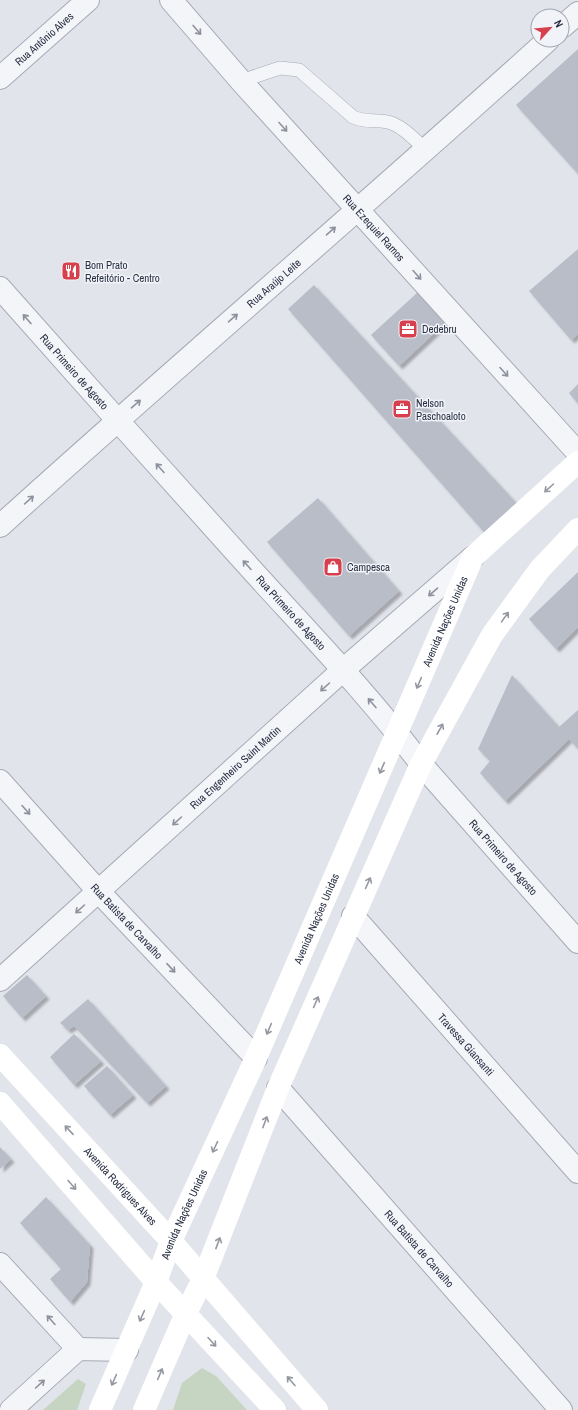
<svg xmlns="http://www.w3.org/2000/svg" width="578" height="1410" font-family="'Archivo Narrow',sans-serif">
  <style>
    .green { fill: #c5d5c2 }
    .building { fill: #b8bdc8; filter: url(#shadow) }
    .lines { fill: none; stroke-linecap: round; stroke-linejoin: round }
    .service-casing { stroke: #a6aab5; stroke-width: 14 }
    .minor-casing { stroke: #a6aab5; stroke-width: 24 }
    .service { stroke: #f4f5f9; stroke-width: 13 }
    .minor { stroke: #f4f5f9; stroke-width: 22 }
    .secondary { stroke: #fff; stroke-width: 22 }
    .oneway { stroke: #8e929e }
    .oneway2 { stroke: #9498a1 }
    .labels { text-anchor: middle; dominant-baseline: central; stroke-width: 3; stroke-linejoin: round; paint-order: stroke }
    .street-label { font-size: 11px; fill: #283043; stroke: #f1f3f8 }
    .poi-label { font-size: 11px; fill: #283043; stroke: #f1f3f8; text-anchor: start }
  </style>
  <defs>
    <filter id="shadow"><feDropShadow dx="3.5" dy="3.5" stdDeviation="1" flood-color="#0004"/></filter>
  </defs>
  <rect width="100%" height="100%" fill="#e1e4eb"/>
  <g class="green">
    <path d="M202,1368L216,1376L247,1410H173L182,1383Z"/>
    <path d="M78,1379L86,1384L77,1410H43Z"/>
  </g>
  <g class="building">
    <path d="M578,49V174L516,105Z"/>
    <path d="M578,249V334L571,340L529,291Z"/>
    <path d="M314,285L521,508L490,539L288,309Z"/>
    <path d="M418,292L445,323L399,366L371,335Z"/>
    <path d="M578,384V404L569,393Z"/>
    <path d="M318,498L399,591L349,636L267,542Z"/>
    <path d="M578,572V627L556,649L529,619Z"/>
    <path d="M512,675L559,727L578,710V749L569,739L505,801L480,773L490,761L478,749Z"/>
    <path d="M27,975L46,996L22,1018L3,996Z"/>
    <path d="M88,999L166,1086L147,1103L74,1026L68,1030L60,1023Z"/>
    <path d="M74,1034L101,1061L74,1085L50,1057Z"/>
    <path d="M107,1066L133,1095L110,1115L84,1086Z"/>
    <path d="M0,1147L11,1159L0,1169Z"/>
    <path d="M46,1197L90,1245L87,1282L70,1302L50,1279L61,1269L20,1223Z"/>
  </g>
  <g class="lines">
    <defs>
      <path id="service" d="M241,81L280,68L299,70L353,117C366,123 375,119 388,122C403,126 415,140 426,150"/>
      <g id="minor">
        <path id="s1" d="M171,0L241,81L578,453"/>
        <path d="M562,27L578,13"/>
        <path id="s2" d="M0,78L88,0"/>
        <path id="s3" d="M0,288C83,382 167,476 251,569C309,633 369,695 421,764L578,942"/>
        <path id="s4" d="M0,526C181,362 367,204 548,40"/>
        <path id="s5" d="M0,781L99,892L256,1058"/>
        <path id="s6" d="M353,916L578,1172"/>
        <path id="s7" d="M0,980L343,670L473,557"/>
        <path id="s8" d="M278,1088L561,1410"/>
        <path d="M0,1264L78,1349"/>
        <path d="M11,1410L78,1349L127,1350"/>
      </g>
    </defs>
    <use href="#service" class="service-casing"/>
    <use href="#minor" class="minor-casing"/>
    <use href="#service" class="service"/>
    <use href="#minor" class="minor"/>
    <g class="secondary">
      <path id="s9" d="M0,1055L171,1241L317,1410"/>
      <path d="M0,1103L156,1282L275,1410"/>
      <path id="s10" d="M100,1410L156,1282L171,1241L256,1058L473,557L578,462"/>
      <path d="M144,1410L186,1313L203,1279L278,1088L421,764L492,635L540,569L578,529"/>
    </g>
  </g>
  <defs><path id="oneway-shaft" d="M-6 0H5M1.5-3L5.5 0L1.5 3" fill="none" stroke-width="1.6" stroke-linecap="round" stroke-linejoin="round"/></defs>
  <g class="oneway">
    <use href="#oneway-shaft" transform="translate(197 30) rotate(49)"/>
    <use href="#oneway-shaft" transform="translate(283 127) rotate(48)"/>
    <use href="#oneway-shaft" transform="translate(331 231) rotate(-41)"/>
    <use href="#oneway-shaft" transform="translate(417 275) rotate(48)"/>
    <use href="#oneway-shaft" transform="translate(233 318) rotate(-41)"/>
    <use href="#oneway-shaft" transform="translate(27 319) rotate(-131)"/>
    <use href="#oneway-shaft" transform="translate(504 372) rotate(48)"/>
    <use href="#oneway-shaft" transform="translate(136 404) rotate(-41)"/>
    <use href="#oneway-shaft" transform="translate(160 468) rotate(-132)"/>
    <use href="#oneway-shaft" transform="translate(29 500) rotate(-42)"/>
    <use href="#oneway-shaft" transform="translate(247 565) rotate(-132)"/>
    <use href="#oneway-shaft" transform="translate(433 592) rotate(139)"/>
    <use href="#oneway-shaft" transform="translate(325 687) rotate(138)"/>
    <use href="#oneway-shaft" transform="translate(372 703) rotate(-131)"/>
    <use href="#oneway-shaft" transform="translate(26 810) rotate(48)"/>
    <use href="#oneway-shaft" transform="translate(177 821) rotate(138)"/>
    <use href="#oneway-shaft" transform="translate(80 909) rotate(138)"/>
    <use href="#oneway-shaft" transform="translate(171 968) rotate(47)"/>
    <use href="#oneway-shaft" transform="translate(51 1320) rotate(-132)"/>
    <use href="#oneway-shaft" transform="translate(40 1384) rotate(-42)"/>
  </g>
  <g class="oneway2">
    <use href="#oneway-shaft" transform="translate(549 488) rotate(138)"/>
    <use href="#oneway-shaft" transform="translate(505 617) rotate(-54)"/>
    <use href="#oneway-shaft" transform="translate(419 683) rotate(113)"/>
    <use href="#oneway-shaft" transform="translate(440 729) rotate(-61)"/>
    <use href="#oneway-shaft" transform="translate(382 768) rotate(113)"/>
    <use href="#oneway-shaft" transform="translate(368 883) rotate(-66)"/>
    <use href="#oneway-shaft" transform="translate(316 1002) rotate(-66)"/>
    <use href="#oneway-shaft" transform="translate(269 1029) rotate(113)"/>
    <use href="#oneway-shaft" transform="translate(265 1122) rotate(-69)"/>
    <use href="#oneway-shaft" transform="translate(69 1130) rotate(-133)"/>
    <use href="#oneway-shaft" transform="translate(215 1147) rotate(115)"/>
    <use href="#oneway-shaft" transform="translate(72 1185) rotate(49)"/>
    <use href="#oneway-shaft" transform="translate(218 1243) rotate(-69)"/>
    <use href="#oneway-shaft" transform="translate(142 1316) rotate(114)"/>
    <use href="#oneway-shaft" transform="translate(212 1342) rotate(48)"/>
    <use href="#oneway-shaft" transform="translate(160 1374) rotate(-67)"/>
    <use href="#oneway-shaft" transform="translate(114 1380) rotate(114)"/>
    <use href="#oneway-shaft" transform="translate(291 1381) rotate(-131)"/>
  </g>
  <defs>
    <symbol id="restaurant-square" viewBox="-11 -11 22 22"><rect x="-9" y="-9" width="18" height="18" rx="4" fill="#d63f4b" stroke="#f1f3f8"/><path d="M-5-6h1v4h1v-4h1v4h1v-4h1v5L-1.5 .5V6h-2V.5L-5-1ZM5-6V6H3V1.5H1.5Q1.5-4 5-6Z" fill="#fff"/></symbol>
    <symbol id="office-square" viewBox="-11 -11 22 22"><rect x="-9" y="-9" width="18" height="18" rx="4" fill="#d63f4b" stroke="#f1f3f8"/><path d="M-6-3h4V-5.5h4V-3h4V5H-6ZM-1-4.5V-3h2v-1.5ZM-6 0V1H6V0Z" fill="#fff"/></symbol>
    <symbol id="shop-square" viewBox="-11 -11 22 22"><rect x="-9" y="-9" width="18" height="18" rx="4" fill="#d63f4b" stroke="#f1f3f8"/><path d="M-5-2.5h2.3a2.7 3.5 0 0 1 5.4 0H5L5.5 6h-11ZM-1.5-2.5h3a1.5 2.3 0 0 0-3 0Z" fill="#fff"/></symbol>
  </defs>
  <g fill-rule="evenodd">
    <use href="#restaurant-square" x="60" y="260" width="22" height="22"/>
    <use href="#office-square" x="397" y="318" width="22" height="22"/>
    <use href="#office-square" x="391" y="398" width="22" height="22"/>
    <use href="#shop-square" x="322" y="556" width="22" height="22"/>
  </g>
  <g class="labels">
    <g class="street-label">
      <text stroke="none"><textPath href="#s2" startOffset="59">Rua Antônio Alves</textPath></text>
      <text stroke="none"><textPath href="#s1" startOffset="305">Rua Ezequiel Ramos</textPath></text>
      <text stroke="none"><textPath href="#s4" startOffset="366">Rua Araújo Leite</textPath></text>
      <text stroke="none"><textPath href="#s3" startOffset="112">Rua Primeiro de Agosto</textPath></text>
      <text stroke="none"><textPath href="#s3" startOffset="436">Rua Primeiro de Agosto</textPath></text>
      <text stroke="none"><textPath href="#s10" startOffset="861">Avenida Nações Unidas</textPath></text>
      <text stroke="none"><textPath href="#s7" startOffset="317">Rua Engenheiro Saint Martin</textPath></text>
      <text stroke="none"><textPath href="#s3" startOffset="760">Rua Primeiro de Agosto</textPath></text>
      <text stroke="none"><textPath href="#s10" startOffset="537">Avenida Nações Unidas</textPath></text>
      <text stroke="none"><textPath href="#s5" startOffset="189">Rua Batista de Carvalho</textPath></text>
      <text stroke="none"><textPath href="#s6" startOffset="171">Travessa Giansanti</textPath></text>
      <text stroke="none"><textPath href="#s9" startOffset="178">Avenida Rodrigues Alves</textPath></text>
      <text stroke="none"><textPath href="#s10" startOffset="213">Avenida Nações Unidas</textPath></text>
      <text stroke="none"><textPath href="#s8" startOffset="214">Rua Batista de Carvalho</textPath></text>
    </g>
    <g class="poi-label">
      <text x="85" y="265">Bom Prato<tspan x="85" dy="13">Refeitório - Centro</tspan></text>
      <text x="422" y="329">Dedebru</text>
      <text x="416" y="403">Nelson<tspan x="416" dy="13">Paschoaloto</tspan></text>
      <text x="347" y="567">Campesca</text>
    </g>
  </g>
  <g transform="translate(550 28) rotate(63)"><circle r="19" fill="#f1f3f8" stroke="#a1a5b0"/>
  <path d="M0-3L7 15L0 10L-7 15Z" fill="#d63f4b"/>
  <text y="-6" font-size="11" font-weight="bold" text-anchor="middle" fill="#283043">N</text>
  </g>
</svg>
